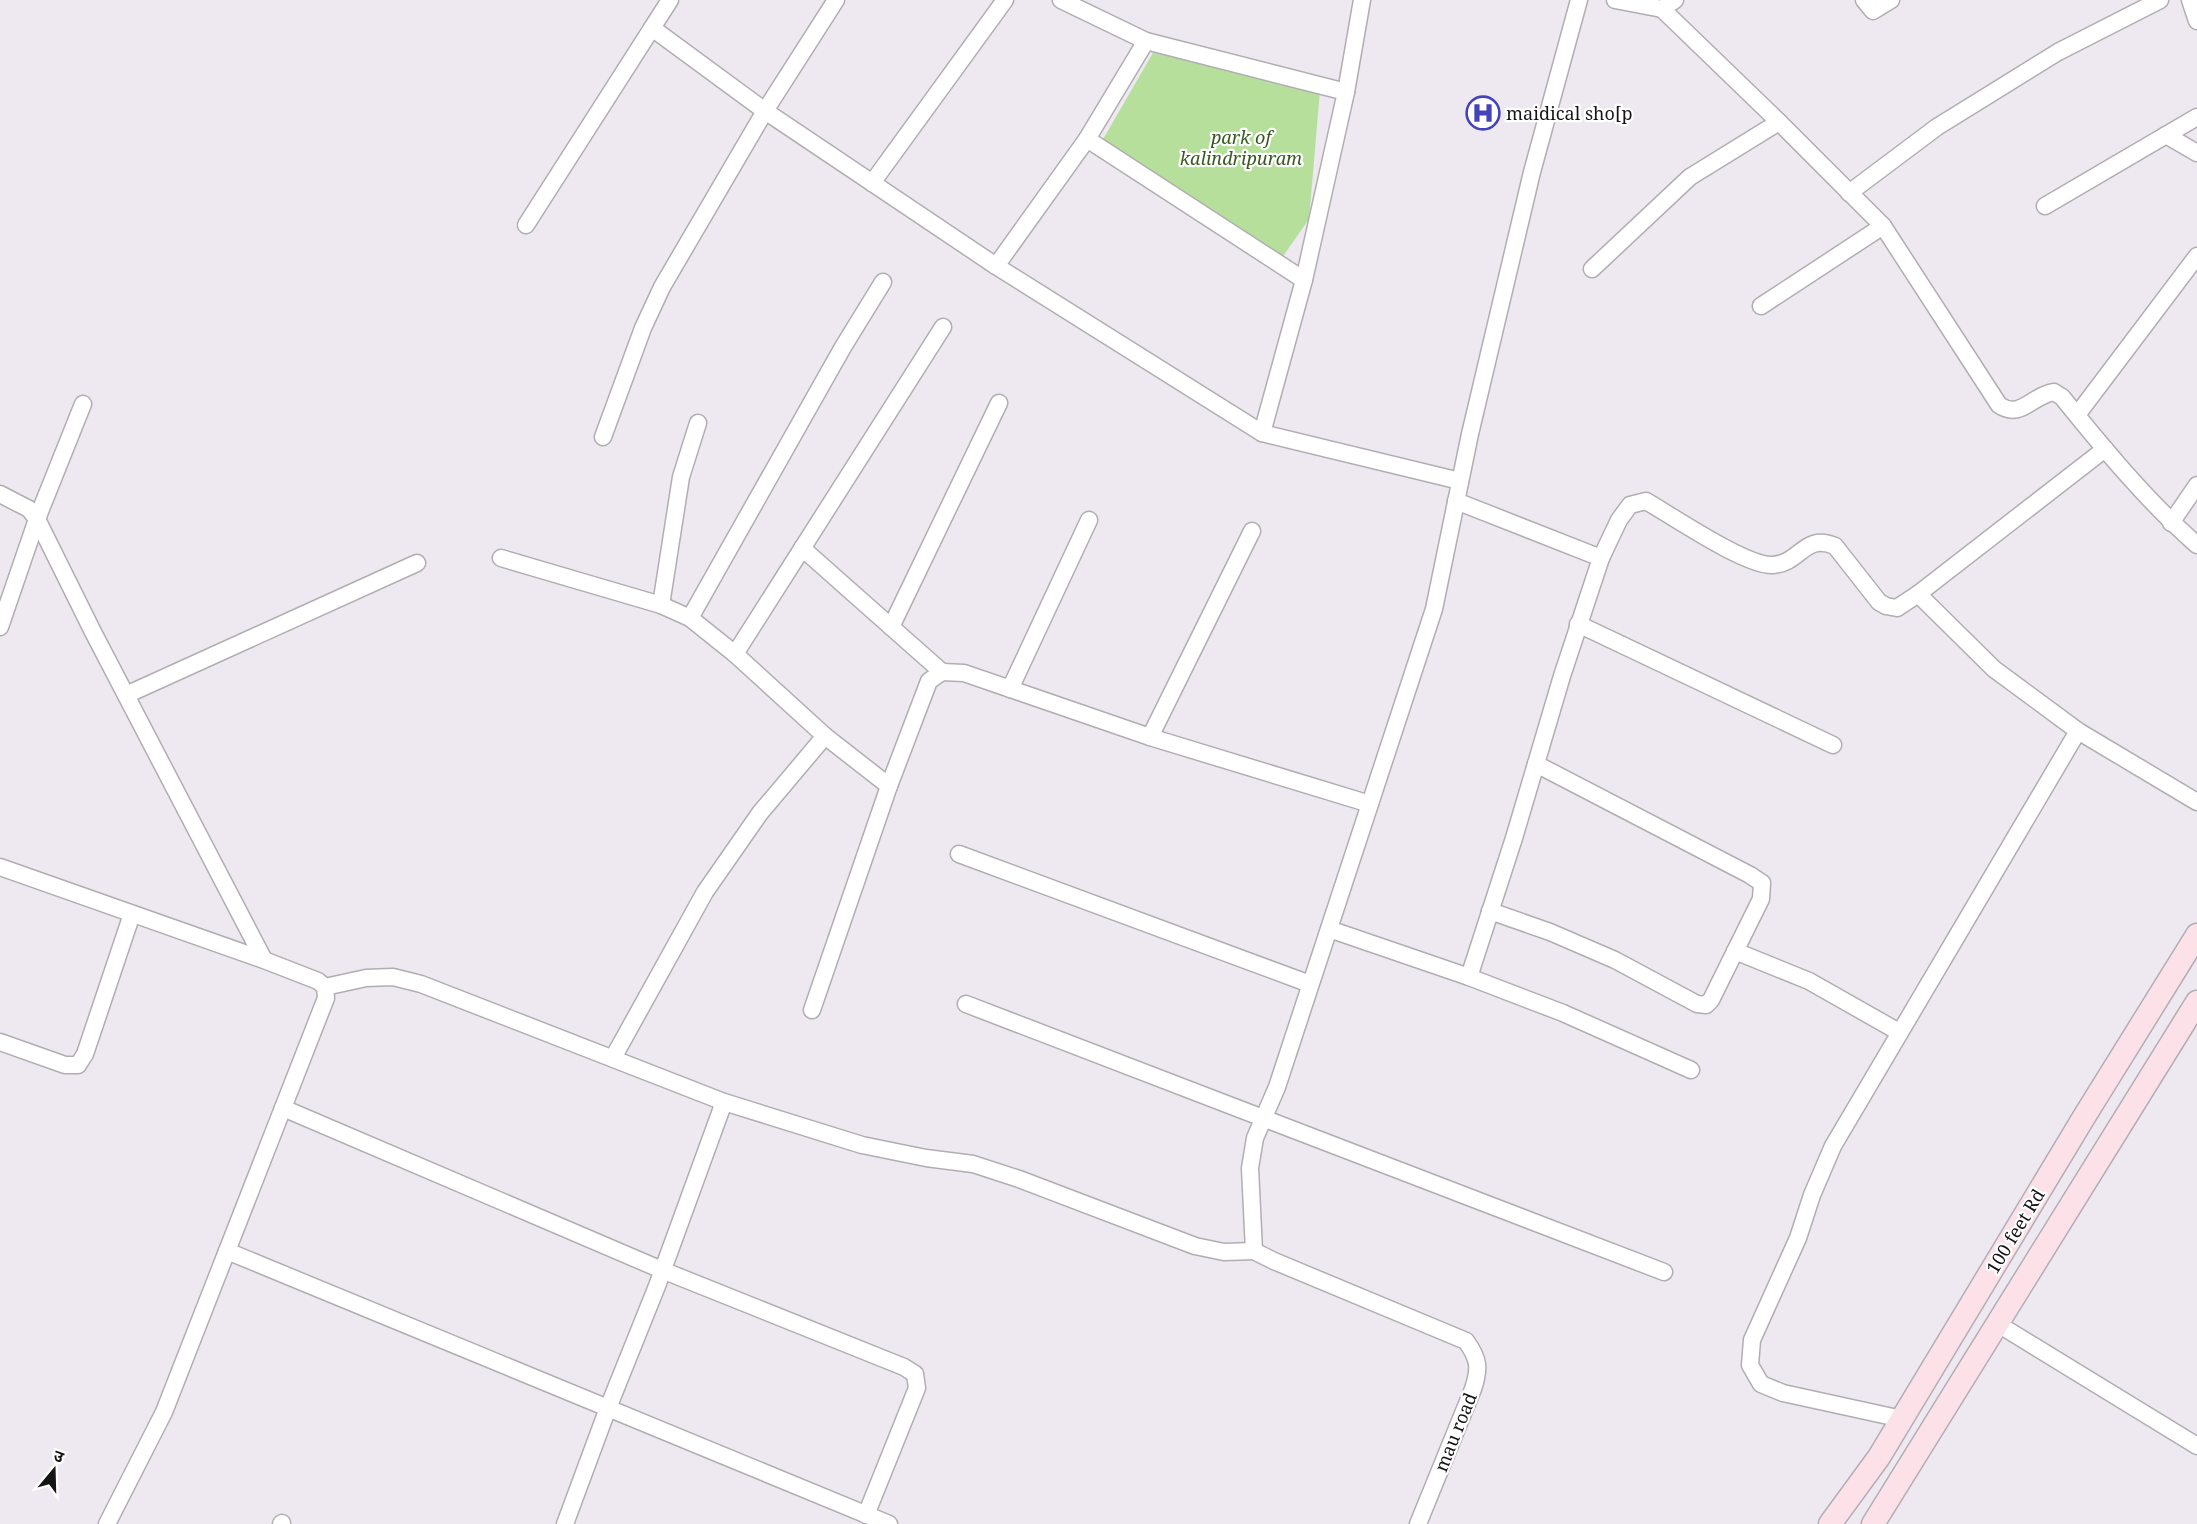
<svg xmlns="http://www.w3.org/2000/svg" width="2197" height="1524" font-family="'Noto Serif','Noto Sans Devanagari',serif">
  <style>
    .green { fill: #b5df9b }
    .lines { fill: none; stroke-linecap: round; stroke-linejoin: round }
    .minor-casing { stroke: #b2adb3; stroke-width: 19 }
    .secondary-casing { stroke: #b2adb3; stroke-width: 25 }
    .minor { stroke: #fff; stroke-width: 16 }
    .secondary { stroke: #fce2e8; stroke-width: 22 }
    .labels { text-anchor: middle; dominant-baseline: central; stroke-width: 4.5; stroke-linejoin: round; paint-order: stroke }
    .poi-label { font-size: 18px; fill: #161416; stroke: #fff; text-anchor: start }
    .park-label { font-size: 18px; font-style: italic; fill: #37591f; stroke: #fff }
    .street-label { font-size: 18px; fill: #161416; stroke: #fff }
  </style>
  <rect width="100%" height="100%" fill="#eee9f0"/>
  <path class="green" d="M1154,51L1320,91L1309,219L1279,262L1102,141Z"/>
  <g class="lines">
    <defs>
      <g id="minor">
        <path d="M670,0L652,28L765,111L996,266L1262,433L1460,481"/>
        <path d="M1061,0L1146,41L1346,92L1304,280L1087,139L1146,41"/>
        <path d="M1615,0L1662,9L1675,0"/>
        <path d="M1864,0L1873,11L1891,0"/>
        <path d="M2190,0L2197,21"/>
        <path d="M1662,9L1779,122L1883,226L1999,405C2021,420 2032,395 2054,392L2062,397C2104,449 2147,501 2197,545"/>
        <path d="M1346,92L1362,0"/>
        <path d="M2166,135L2197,153"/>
        <path d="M872,183L1005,0"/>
        <path d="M1849,193L1937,127L2058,52L2160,0"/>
        <path d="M2045,206L2197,117"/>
        <path d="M526,225L652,28"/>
        <path d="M996,266L1087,139"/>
        <path d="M1592,269L1690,177L1779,122"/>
        <path d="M1761,306L1883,226"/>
        <path d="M2077,415L2197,256"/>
        <path d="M1262,433L1304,280"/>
        <path d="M603,437L643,328L662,287L765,111L836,0"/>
        <path d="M2105,449L1918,594L1994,669L2078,731L2197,802"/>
        <path d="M0,494L29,509L37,519L93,632L264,960"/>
        <path d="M1456,501L1601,558"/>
        <path d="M2171,523L2197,485"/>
        <path d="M802,548L942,672"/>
        <path d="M501,558L661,605L690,618L735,654L825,736"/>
        <path d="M661,605L681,477L698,423"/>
        <path d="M690,618L843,347L883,282"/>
        <path d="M1578,624L1833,745"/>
        <path d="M0,627L37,519L83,404"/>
        <path d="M891,627L999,403"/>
        <path d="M735,654L943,327"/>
        <path d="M1010,689L1089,520"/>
        <path d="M126,695L417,563"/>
        <path d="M1150,737L1252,531"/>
        <path d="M889,786L929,681L942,672L964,673L1150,737L1370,804"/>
        <path d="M959,854L1310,984"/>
        <path d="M0,867L264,960L318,981L325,987L326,998L164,1412L107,1524"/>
        <path d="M1490,911L1550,932L1615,960L1697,1004L1706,1005L1711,1000L1761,899L1762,883L1750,875L1536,764"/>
        <path d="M1329,929L1469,977L1563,1013L1691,1070"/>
        <path d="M1735,951L1809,981L1899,1032"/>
        <path d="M1469,977L1514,838L1562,676L1601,558L1619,520L1630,505L1646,501C1672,516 1747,567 1773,565C1801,563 1804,533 1835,546L1879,602L1886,606L1897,608L1918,594"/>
        <path d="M325,987L366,978L393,977L421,984L724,1102L862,1145L926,1158L973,1164L1019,1179L1195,1246L1224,1252L1254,1251"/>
        <path d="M966,1004L1664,1272"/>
        <path d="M0,1042L65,1065H78L85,1054L132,914"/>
        <path d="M613,1058L705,892L760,813L825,736L889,786L812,1010"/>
        <path d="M283,1108L662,1270L904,1367L915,1374L917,1388L866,1515"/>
        <path d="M227,1251L889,1524"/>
        <path d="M1998,1324L2197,1446"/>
        <path d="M1902,1419L1783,1393L1761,1384L1750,1365L1752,1340L1798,1238L1812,1195L1833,1146L2078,731"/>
        <path d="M281,1524L282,1523"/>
        <path d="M565,1524L608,1408L657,1286L724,1102"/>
        <path d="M1418,1524L1473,1389C1480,1368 1479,1359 1466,1341L1274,1261L1254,1251L1250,1168L1255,1138L1277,1087L1434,609L1470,434L1532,172L1579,0"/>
      </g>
      <g id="secondary">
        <path d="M1830,1524L1879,1457L2084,1117L2197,935"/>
        <path d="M1873,1524L2197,1002"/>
      </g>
    </defs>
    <use href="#minor" class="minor-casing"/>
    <use href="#secondary" class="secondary-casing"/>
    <use href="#minor" class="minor"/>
    <use href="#secondary" class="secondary"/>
  </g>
  <defs>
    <symbol id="hospital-ring" viewBox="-11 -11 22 22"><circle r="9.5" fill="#fff" stroke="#4543b8" stroke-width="1.5"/><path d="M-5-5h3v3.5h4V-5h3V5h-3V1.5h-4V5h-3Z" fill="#4543b8"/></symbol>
  </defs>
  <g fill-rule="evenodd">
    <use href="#hospital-ring" x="1464" y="94" width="38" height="38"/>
  </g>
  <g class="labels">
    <g class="poi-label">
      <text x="1506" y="113">maidical sho[p</text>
    </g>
    <g class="park-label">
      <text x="1241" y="137">park of<tspan x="1241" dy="21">kalindripuram</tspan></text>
    </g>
    <g class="street-label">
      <text transform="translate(2015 1231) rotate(-59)">100 feet Rd</text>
      <text transform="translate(1455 1432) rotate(-68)">mau road</text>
    </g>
  </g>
  <g transform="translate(54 1470) rotate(19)" stroke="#ffffff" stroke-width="4.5" paint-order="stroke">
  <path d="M0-4.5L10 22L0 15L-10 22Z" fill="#161416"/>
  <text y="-9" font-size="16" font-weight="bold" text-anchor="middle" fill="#161416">उ</text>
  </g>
</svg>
